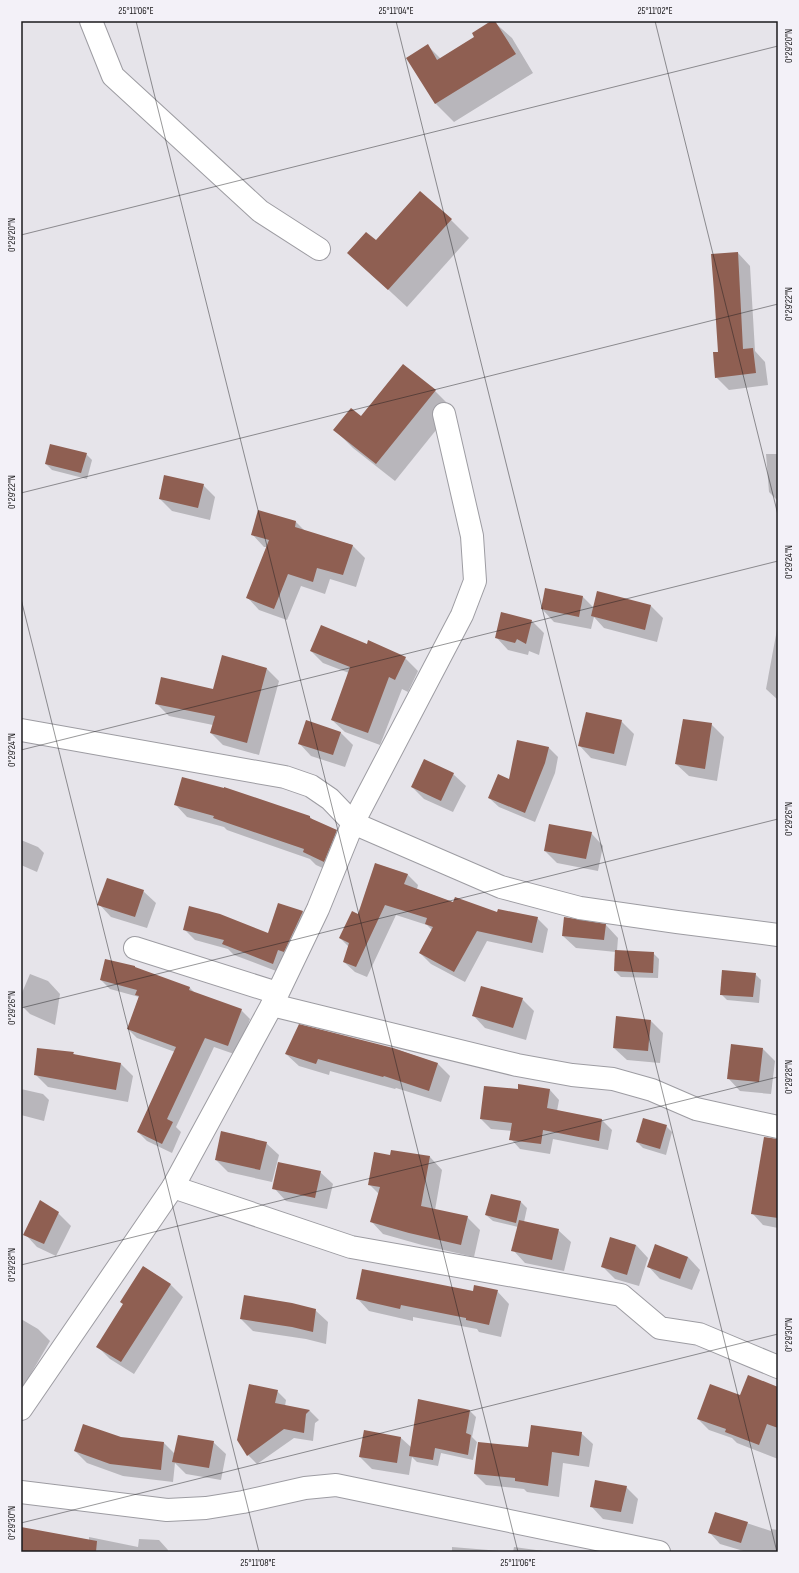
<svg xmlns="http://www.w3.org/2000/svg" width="799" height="1573" font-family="'Sofia Sans Condensed',sans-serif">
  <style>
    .shadow { fill: #0003 }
    .building { fill: #8f5f52 }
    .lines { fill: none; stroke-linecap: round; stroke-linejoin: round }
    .minor-casing { stroke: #9d9ca2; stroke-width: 24 }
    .minor { stroke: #fff; stroke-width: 22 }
    .ticks { fill: none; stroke: #1b1a1c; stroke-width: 1; stroke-opacity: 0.45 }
    .neatline { fill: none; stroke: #1b1a1c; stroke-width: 1.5 }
    .ticks-label { font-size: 10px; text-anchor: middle; fill: #1b1a1c }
  </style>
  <rect width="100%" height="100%" fill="#e6e4ea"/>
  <g class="shadow">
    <path d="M493,21L512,38L533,73L454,122L436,104L407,58L428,46L441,59L475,37Z"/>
    <path d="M451,220L469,238L407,307L349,253L376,242Z"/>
    <path d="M738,253L750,266L755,351L765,362L768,385L729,390L716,377L719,353Z"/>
    <path d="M435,391L453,409L395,481L353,448L335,430L362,417Z"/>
    <path d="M86,454L92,460L87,479L52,470L46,464Z"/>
    <path d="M766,454H778V501L769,492Z"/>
    <path d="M203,485L215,497L210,520L172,511L160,499Z"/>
    <path d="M296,522L305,531L352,545L365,558L356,587L330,579L325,594L301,586L287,620L259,610L247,597L267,547H264L252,534Z"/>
    <path d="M546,590L583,597L594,608L651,606L663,618L657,642L604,628L594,617L591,629L554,622L542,609Z"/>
    <path d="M502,613L532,621L544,633L539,655L529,651L528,655L508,650L496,637Z"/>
    <path d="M778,624V700L766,689Z"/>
    <path d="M369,641L405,658L418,671L408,692L402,689L380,745L345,732L332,720L349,673L323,663L311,651L367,645Z"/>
    <path d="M267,669L279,681L259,755L223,745L211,733L213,725L169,716L156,703L214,690Z"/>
    <path d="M621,721L634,734L626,766L591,758L579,745Z"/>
    <path d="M711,724L724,737L717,781L689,776L676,764Z"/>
    <path d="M340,732L353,745L345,767L311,756L299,743Z"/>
    <path d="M548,747L558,757L555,773L535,822L499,807L489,798Z"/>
    <path d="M453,774L466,786L453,812L424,799L412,787Z"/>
    <path d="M175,804L310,817L313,820L336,831L349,843L336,874L316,865L310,859L227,830L224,827L187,817Z"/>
    <path d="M591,833L603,846L598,871L557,863L545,851Z"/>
    <path d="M21,840L38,847L44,853L37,872L21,865Z"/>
    <path d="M407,874L418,885L417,889L454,903L498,914L537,918L548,929L543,953L487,941L465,982L431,964L420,953L432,930L427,925L396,915L367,977L355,972L344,962L349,947L340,938L359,916Z"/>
    <path d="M143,891L156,903L147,928L111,917L99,904Z"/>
    <path d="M279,904L303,912L314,923L284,974L234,955L228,949L195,940L184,929L269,934Z"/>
    <path d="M606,925L618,938L617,951L653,953L659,959L658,978L621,977L615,971L616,952L576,948L563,936Z"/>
    <path d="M137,969L190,988L195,993L241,1010L250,1019L237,1055L214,1047L176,1127L181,1132L172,1153L147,1141L138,1132L175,1052L137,1038L128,1029L139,997L110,989L101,980Z"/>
    <path d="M30,974L48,981L60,994L55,1025L30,1014L21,1005V995Z"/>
    <path d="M755,974L761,980L759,1003L727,1000L721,994Z"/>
    <path d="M522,999L534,1011L526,1040L485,1028L473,1015Z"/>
    <path d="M651,1021L663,1033L660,1063L627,1060L614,1048Z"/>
    <path d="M393,1048L438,1064L450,1076L441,1102L396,1088L395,1089L330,1071L329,1075L299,1066L286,1054Z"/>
    <path d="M763,1049L775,1061L771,1094L740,1091L728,1078Z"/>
    <path d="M73,1053L75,1055L121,1064L133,1076L128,1102L48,1087L35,1074Z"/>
    <path d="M21,1089L43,1094L49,1100L44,1121L21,1115Z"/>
    <path d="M519,1090H550L559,1100L557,1111L602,1120L612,1130L608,1150L553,1139L550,1154L520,1149L511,1139L512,1131L491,1129L481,1119Z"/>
    <path d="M666,1126L672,1132L666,1155L643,1148L637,1142Z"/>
    <path d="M266,1143L279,1155L272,1182L228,1172L216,1160Z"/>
    <path d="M778,1146V1228L763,1225L752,1213Z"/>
    <path d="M390,1156L430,1157L442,1170L435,1210L467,1217L480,1230L474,1257L422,1245L383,1234L371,1221L379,1194L369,1184Z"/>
    <path d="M320,1172L333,1184L327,1209L286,1201L274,1188Z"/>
    <path d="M491,1195L521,1202L527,1208L524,1222L558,1230L571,1242L564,1271L525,1263L513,1250L518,1227L493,1221L486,1215Z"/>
    <path d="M40,1202L58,1213L71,1226L56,1256L37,1247L25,1234Z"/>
    <path d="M611,1238L636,1245L648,1258L639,1286L615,1279L602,1266Z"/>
    <path d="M656,1246L688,1257L700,1270L692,1290L660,1279L648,1266Z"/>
    <path d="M144,1267L171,1285L183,1297L134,1374L110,1359L98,1347L124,1305Z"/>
    <path d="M497,1291L509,1304L501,1337L479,1332L477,1329L413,1317V1321L369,1311L357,1298Z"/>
    <path d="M315,1310L328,1322L326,1344L306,1339L253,1331L241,1319Z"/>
    <path d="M21,1319L38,1329L50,1341L22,1389Z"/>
    <path d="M778,1388V1459L737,1443L732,1438L709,1430L698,1419L741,1396Z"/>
    <path d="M277,1391L286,1400L285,1406L310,1411L319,1420L315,1423L313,1441L294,1438L257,1464L248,1455Z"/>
    <path d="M442,1405L470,1411L476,1417L472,1437L477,1442L473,1460L441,1453L438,1466L417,1462L412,1457L409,1475L372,1469L360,1457L365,1431L401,1438L412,1448Z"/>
    <path d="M581,1433L593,1444L589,1467L563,1463L559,1497L527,1492L524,1489L486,1485L475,1474L528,1448Z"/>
    <path d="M120,1438L164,1443L175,1454L213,1442L226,1454L221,1480L186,1474L175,1463L173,1482L123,1476L87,1463L75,1451Z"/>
    <path d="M626,1487L638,1499L633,1524L603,1519L591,1506Z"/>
    <path d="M716,1513L771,1531V1529L778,1530V1552H747L720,1544L710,1533Z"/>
    <path d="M21,1528L89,1540V1537L138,1547L139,1539L159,1540L168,1550V1552H21Z"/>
    <path d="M452,1547L512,1552H452Z"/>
    <path d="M514,1547L551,1552H552H513Z"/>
    <path d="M372,1551L413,1552H372Z"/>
  </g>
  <g class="building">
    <path d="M491,21H495L516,54L435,104L406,58L428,44L437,60L474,37L472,33Z"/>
    <path d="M420,191L452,219L388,290L347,253L366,232L376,240Z"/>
    <path d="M738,252L743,349L753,348L756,373L715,378L713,352H718L714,291L711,254Z"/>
    <path d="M403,364L436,390L376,464L333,430L351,408L361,416Z"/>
    <path d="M50,444L87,453L81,473L45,464Z"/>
    <path d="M164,475L204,484L198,508L159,499Z"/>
    <path d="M258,510L296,521L295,527L353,545L343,575L317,568L313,582L288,574L274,609L246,598L269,540L251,535Z"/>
    <path d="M545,588L583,596L579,617L541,609Z"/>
    <path d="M597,591L651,605L645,630L591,616Z"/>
    <path d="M501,612L532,620L526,644L517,639L515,643L495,638Z"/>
    <path d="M321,625L367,644L368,640L406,657L395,680L389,677L368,733L331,720L350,667L310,651Z"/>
    <path d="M222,655L267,668L247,743L210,733L215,716L155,704L161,677L213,689Z"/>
    <path d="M586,712L622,720L614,754L578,746Z"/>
    <path d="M683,719L712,723L705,769L675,764Z"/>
    <path d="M306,720L341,732L333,755L298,744Z"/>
    <path d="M517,740L549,747L545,763L525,813L488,798L498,774L509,779Z"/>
    <path d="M424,759L454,773L441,801L411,787Z"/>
    <path d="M182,777L224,788V787L310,816V818L337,830L324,862L303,852L304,849L213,818L214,816L174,805Z"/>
    <path d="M549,824L592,832L586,859L544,851Z"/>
    <path d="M375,863L408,874L404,884L453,902L455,897L497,912L498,909L538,917L532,943L477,931L454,972L419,953L433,927L425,924L427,918L385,905L356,967L343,962L349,943L339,938L352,911L358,914Z"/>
    <path d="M107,878L144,890L135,917L97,905Z"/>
    <path d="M278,903L303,911L284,952L278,950L273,964L222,944L224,940L183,930L189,906L220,914L268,933Z"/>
    <path d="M564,917L606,924L604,940L562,936Z"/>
    <path d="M615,950L654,952L653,973L614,971Z"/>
    <path d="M105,959L135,966V967L190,987L189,990L242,1009L228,1046L205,1038L167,1119L173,1122L162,1144L137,1132L176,1047L127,1029L139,996L135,995L137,990L100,980Z"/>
    <path d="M722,970L756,973L753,997L720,995Z"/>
    <path d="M481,986L523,998L513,1028L472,1016Z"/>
    <path d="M616,1016L651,1020L648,1051L613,1048Z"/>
    <path d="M299,1024L393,1048L438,1063L429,1091L384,1076L383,1077L318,1059L316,1064L285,1054Z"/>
    <path d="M731,1044L763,1048L759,1082L727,1079Z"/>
    <path d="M37,1048L74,1052L73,1054L121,1063L116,1090L34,1075Z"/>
    <path d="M518,1084L550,1089L547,1108L602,1119L599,1141L543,1130L541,1144L509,1140L512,1123L480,1119L484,1086L518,1089Z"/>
    <path d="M643,1118L667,1125L660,1149L636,1142Z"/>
    <path d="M221,1131L267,1142L260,1170L215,1160Z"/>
    <path d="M764,1137L778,1139V1218L751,1214Z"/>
    <path d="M391,1150L430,1156L421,1206L468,1216L461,1245L409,1233L370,1222L380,1187L368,1185L374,1152L390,1155Z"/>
    <path d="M278,1162L321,1171L315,1198L272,1189Z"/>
    <path d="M491,1194L521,1201L516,1223L485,1215Z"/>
    <path d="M40,1200L59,1212L44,1244L23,1235Z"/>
    <path d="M519,1220L559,1229L552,1260L511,1251Z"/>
    <path d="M610,1237L636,1245L627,1275L601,1267Z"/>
    <path d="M655,1244L688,1257L680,1279L647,1267Z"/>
    <path d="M143,1266L171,1284L121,1362L96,1347L123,1304L120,1302Z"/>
    <path d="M362,1269L473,1291L474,1285L498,1290L489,1325L466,1320V1318L401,1305L400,1309L356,1299Z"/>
    <path d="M244,1295L292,1303L316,1309L313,1332L292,1327L240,1319Z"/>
    <path d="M748,1375L778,1387V1428L767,1424L759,1445L725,1432L726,1429L697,1419L710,1384L740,1395Z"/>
    <path d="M249,1384L278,1390L275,1403L310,1410L306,1414L304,1433L284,1429L247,1456L237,1440Z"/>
    <path d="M418,1399L470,1410L466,1433L471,1435L468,1455L435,1448L433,1460L409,1456Z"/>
    <path d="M83,1424L121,1437L164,1442L161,1470L110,1464L74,1451Z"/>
    <path d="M531,1425L582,1432L579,1456L552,1452L548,1486L515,1481V1478L474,1474L478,1442L528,1447Z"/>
    <path d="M364,1430L401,1437L397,1463L359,1457Z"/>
    <path d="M178,1435L214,1441L209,1468L172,1462Z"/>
    <path d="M595,1480L627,1486L621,1512L590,1507Z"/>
    <path d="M715,1512L748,1522L741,1543L708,1533Z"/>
    <path d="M21,1527L97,1541L96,1552H21Z"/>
  </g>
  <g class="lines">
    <defs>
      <g id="minor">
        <path d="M91,21L113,76L260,211L319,249"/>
        <path d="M21,730L285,777L311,786L330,799L353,823L501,887L580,908L677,922L778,935"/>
        <path d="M135,948L277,993"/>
        <path d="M272,1005L517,1065L572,1075L613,1079L652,1090L696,1109L778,1127"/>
        <path d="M173,1187L351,1247L621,1295L660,1328L699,1334L778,1367"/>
        <path d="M21,1409L173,1187L272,1005L318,909L353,823L462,615L475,581L472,536L444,414"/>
        <path d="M21,1492L167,1510L206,1508L243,1502L305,1488L336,1485L659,1552"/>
      </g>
    </defs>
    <use href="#minor" class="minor-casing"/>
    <use href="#minor" class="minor"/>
  </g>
  <path class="ticks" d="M136,21L518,1552M396,21L777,1552M655,21L778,515M21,235L778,46M21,493L778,304M21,599L259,1552M21,750L778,561M21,1008L778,819M21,1265L778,1077M21,1523L778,1334"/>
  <rect width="799" height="1573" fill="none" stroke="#f3f1f8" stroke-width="44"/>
  <rect x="22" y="22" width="755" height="1529" class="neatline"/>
  <g class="ticks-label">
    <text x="136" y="14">25°11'06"E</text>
    <text x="396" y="14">25°11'04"E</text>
    <text x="655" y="14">25°11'02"E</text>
    <text transform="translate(788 46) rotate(-90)" y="4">0°29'20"N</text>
    <text transform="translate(11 235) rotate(-90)" y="4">0°29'20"N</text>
    <text transform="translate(788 304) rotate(-90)" y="4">0°29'22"N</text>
    <text transform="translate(11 492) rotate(-90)" y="4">0°29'22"N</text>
    <text transform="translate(788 562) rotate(-90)" y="4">0°29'24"N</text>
    <text transform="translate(11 750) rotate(-90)" y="4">0°29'24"N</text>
    <text transform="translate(788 819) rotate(-90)" y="4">0°29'26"N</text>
    <text transform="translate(11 1008) rotate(-90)" y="4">0°29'26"N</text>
    <text transform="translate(788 1077) rotate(-90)" y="4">0°29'28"N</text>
    <text transform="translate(11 1265) rotate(-90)" y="4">0°29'28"N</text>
    <text transform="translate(788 1335) rotate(-90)" y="4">0°29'30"N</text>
    <text transform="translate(11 1523) rotate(-90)" y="4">0°29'30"N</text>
    <text x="258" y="1566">25°11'08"E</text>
    <text x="518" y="1566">25°11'06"E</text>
  </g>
</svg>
